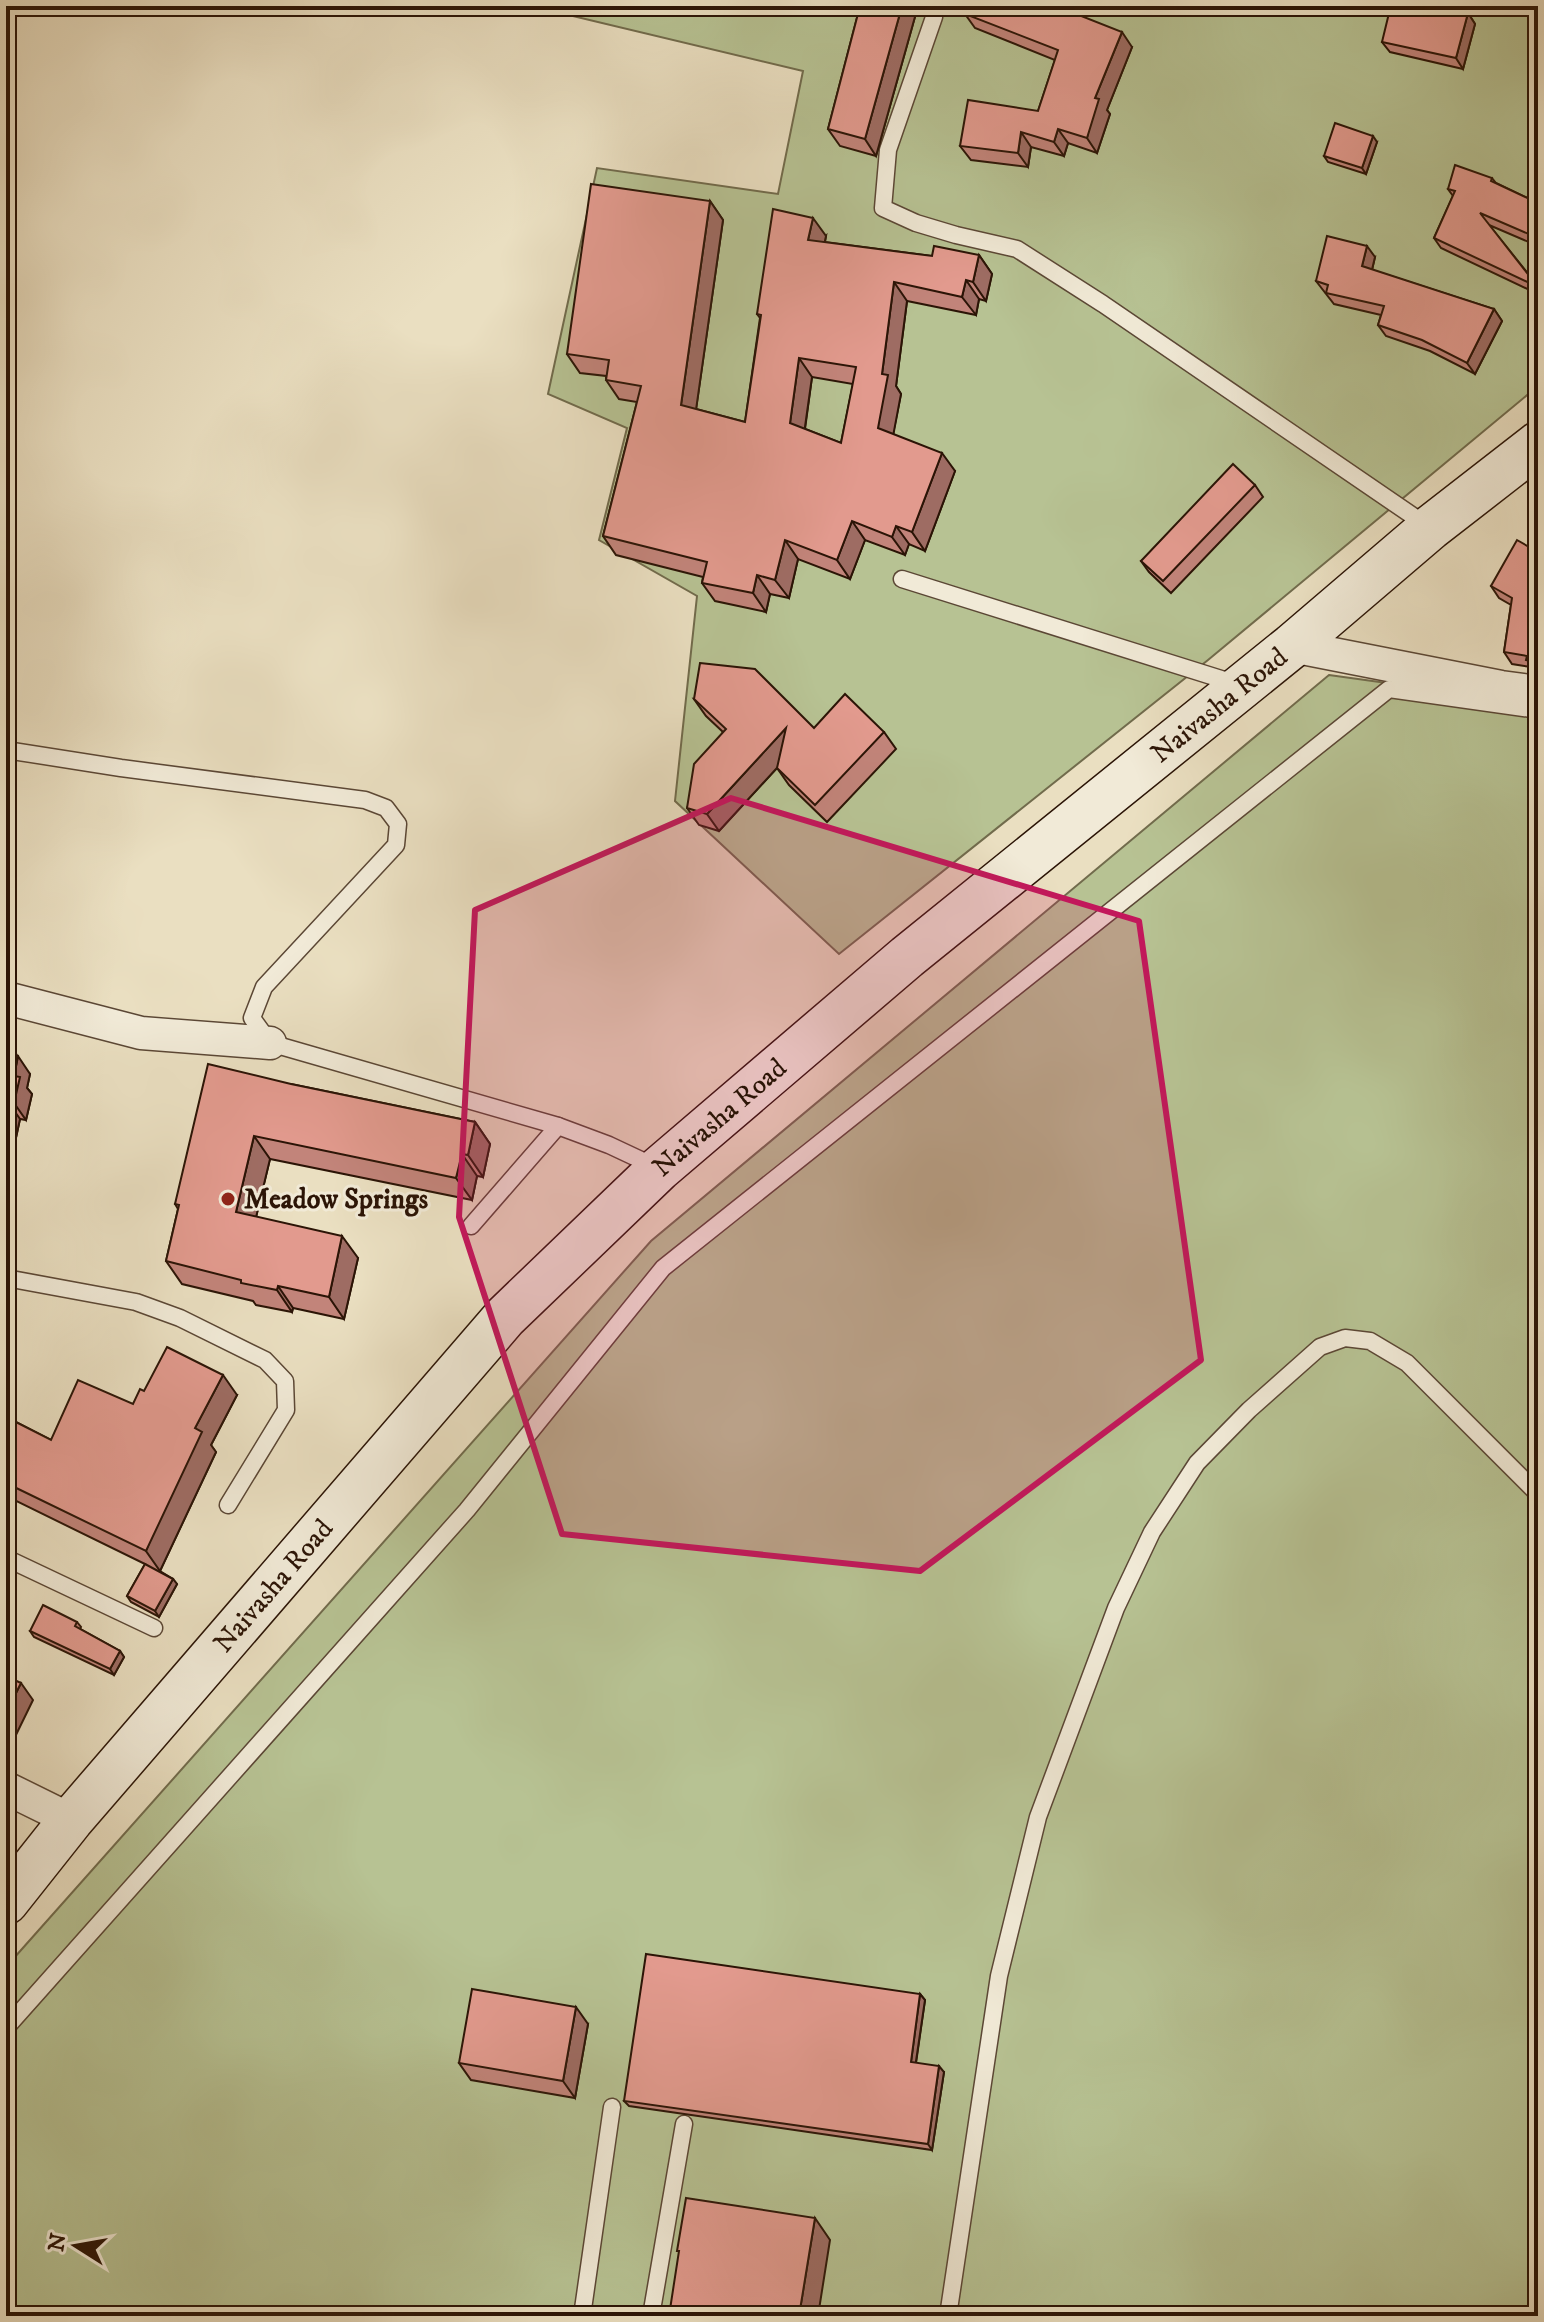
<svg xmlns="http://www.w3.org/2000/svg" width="1544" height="2322" font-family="'IM FELL DW Pica',serif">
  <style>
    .green { fill: #b7c293; stroke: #716b4c; stroke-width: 2 }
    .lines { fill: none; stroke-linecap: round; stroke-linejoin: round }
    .service-casing { stroke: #5b4735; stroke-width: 19 }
    .minor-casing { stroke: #5b4735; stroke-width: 35 }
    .secondary-casing { stroke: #2b1406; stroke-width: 47 }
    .service { stroke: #f1ead7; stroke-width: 16 }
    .minor { stroke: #f1ead7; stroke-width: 32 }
    .secondary { stroke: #f1ead7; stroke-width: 44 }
    .wall { fill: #c2847a; stroke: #2b1406; stroke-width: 2; fill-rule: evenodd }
    .shaded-wall { fill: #9e6c63; stroke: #2b1406; stroke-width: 2 }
    .building { fill: #e29a8e; stroke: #2b1406; stroke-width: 2; fill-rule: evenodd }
    .marked { fill: #c2185b; fill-opacity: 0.2; stroke: #c2185b; stroke-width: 6; stroke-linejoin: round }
    .poi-dot { fill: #8f2418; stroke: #f1ead7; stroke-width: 3 }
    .labels { text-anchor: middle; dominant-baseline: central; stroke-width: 6; stroke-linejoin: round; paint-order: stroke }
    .street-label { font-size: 28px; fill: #2b1406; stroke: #f1ead7 }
    .poi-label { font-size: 28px; font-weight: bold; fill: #2b1406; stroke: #f1ead7; text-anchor: start }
  </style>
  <rect width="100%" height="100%" fill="#eadfc1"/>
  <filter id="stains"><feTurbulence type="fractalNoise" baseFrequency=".0025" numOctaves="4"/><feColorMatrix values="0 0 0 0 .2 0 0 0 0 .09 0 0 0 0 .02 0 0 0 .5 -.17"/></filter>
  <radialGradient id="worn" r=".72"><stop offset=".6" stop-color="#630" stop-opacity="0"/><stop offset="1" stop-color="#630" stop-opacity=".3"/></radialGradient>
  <g class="green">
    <path d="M557,6H1538V386L1208,660L839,954L675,801L697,596L599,540L627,428L548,394L597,168L778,194L803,71L556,12Z"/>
    <path d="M1329,675L1538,704V2316H6V1967L651,1241Z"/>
  </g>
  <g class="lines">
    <defs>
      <g id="service">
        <path d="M934,17L888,150L883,208L916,223L956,235L1017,249L1103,304L1429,527"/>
        <path d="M902,579L1237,684"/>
        <path d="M6,750L121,768L365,800L386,808L398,824L396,845L264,987L252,1018L270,1043L558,1126L609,1145L658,1168"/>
        <path d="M471,1226L558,1126"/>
        <path d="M6,1278L136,1302L180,1318L265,1360L285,1381L286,1410L228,1505"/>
        <path d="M6,1558L154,1628"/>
        <path d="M6,2028L467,1510L663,1268L1389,689L1538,710"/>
        <path d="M582,2316L612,2107"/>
        <path d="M651,2316L684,2124"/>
        <path d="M948,2316L999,1976L1038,1817L1116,1608L1152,1532L1197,1463L1249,1410L1320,1347L1345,1338L1370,1341L1407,1363L1538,1494"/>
      </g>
      <g id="minor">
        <path d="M1292,646L1501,687L1538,692"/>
        <path d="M6,998L141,1033L270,1043"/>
        <path d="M6,1788L71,1820"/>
      </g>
      <g id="secondary">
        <path id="s1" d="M6,1902L71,1820L505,1317L659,1169L907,957L1292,646L1430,528L1538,444"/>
      </g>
    </defs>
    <use href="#service" class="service-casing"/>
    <use href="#minor" class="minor-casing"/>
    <use href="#secondary" class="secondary-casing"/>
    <use href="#service" class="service"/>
    <use href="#minor" class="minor"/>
    <use href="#secondary" class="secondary"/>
  </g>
  <g class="wall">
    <path d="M860,6H918L876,156L840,146L828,129Z"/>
    <path d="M1268,6H1287L1286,10Z"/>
    <path d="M1409,13H1468L1475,24L1463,69L1390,52L1382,42Z"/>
    <path d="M965,14L1132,47L1107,110L1110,114L1097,153L1068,143L1064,156L1031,147L1028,167L971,160L960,146L1038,111L1055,60L975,28Z"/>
    <path d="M1377,142L1366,174L1328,162L1324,156Z"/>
    <path d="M1492,178L1496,183L1538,203V246L1489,225L1538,286V294L1441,248L1434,238L1453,196L1448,189Z"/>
    <path d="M710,201L723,220L696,409L745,422L760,318L757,314L826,236L825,242L932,256L979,255L992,274L986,301L979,299L976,315L907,301L896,386L901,394L893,434L955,471L925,551L909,544L905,555L865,540L850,579L798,559L789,598L770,594L766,612L715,601L702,583L703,577L616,555L603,536L637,402L619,399L606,380V376L580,373L567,354ZM812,377L853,384L841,443L805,429Z"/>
    <path d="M1375,257L1372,270L1494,309L1502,321L1475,374L1430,351L1386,336L1378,325L1381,315L1334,304L1316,281Z"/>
    <path d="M1255,485L1263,497L1171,593L1149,572L1141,561Z"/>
    <path d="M1538,548V673L1535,672L1531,667L1512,664L1504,652L1511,605L1499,598L1491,586L1536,551Z"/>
    <path d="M694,699L814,728L884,732L896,749L827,822L789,785L777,768L719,831L699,825L687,808L723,732L706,716Z"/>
    <path d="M6,1054L30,1074L27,1088L32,1094L26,1120L20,1119L8,1175H6Z"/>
    <path d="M291,1084L475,1122L490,1144L483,1177L477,1176L472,1200L270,1159L256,1217L358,1258L344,1319L293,1308L292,1312L256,1305L253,1301L182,1284L166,1261L178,1209L175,1204Z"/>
    <path d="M144,1391L237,1395L211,1445L216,1452L160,1571L173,1579L177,1584L159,1617L131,1602L127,1596L145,1564L6,1496V1417L51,1440L133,1404Z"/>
    <path d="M77,1622L81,1627L80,1629L120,1651L124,1657L114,1675L34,1637L30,1631Z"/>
    <path d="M920,1994L925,2000L916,2063L944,2072L932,2150L629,2106L624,2101Z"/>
    <path d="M588,2024L575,2098L471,2080L459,2063Z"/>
  </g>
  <g class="shaded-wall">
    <path d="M902,6H918L876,156L865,139Z"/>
    <path d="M1468,13L1475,24L1463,69L1456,58Z"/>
    <path d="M1122,32L1132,47L1107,110L1110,114L1097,153L1087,138L1095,98Z"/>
    <path d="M1058,129L1068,143L1064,156L1054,142Z"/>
    <path d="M1021,132L1031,147L1028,167L1018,153Z"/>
    <path d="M1373,136L1377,142L1366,174L1362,168Z"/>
    <path d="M710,201L723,220L694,424L681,405Z"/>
    <path d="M813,218L826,236L821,259L808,240Z"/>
    <path d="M1367,246L1375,257L1370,278L1362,266Z"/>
    <path d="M979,255L992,274L986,301L973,282Z"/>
    <path d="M966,280L979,299L976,315L962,297Z"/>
    <path d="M894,282L907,301L896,386L901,394L891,447L878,428L882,374Z"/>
    <path d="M1494,309L1502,321L1475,374L1467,363Z"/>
    <path d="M799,358L812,377L803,441L790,423Z"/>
    <path d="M942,453L955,471L925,551L912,532Z"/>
    <path d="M852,521L865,540L850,579L837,560Z"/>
    <path d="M896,526L909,544L905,555L892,537Z"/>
    <path d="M785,540L798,559L789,598L775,580Z"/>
    <path d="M757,575L770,594L766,612L753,593Z"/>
    <path d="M786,728L798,745L719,831L707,814Z"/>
    <path d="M18,1056L30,1074L27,1088L32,1094L26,1120L14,1103V1076Z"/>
    <path d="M8,1102L20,1119L8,1175L6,1173V1112Z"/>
    <path d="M475,1122L490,1144L483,1177L468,1155Z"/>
    <path d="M254,1136L270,1159L252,1234L236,1212Z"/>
    <path d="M462,1154L477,1176L472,1200L456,1178Z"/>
    <path d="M342,1236L358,1258L344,1319L329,1297Z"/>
    <path d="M278,1286L293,1308L292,1312L277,1290Z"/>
    <path d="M223,1375L237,1395L211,1445L216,1452L160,1571L146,1551L195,1428Z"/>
    <path d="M173,1579L177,1584L159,1617L155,1611Z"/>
    <path d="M120,1651L124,1657L114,1675L110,1669Z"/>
    <path d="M21,1683L33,1700L12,1743L6,1735V1713Z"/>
    <path d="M920,1994L925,2000L915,2068L911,2062Z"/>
    <path d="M576,2007L588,2024L575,2098L563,2081Z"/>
    <path d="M939,2066L944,2072L932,2150L928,2144Z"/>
    <path d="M815,2218L830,2240L818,2316H799Z"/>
  </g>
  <g class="building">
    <path d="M860,6H902L865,139L828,129Z"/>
    <path d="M968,6H1056L1122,32L1095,98L1099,99L1087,138L1058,129L1054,142L1021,132L1018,153L960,146L968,100L1038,111L1058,50L965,14Z"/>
    <path d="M1411,6H1439L1468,13L1456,58L1382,42L1390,9L1409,13Z"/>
    <path d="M1335,123L1373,136L1362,168L1324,156Z"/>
    <path d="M1455,165L1492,178L1491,181L1538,203V238L1480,213L1538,287L1434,238L1455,191L1448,189Z"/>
    <path d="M591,184L710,201L681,405L745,422L761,315L757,314L773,209L813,218L808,240L932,256L934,246L979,255L973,282L966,280L962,297L894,282L882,374L888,375L878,428L942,453L912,532L896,526L892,537L852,521L837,560L785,540L775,580L757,575L753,593L702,583L707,562L603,536L641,386L606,380L609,360L567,354ZM799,358L856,367L841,443L790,423Z"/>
    <path d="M1327,236L1367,246L1362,266L1494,309L1467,363L1422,340L1378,325L1384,306L1326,293L1328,285L1316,281Z"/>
    <path d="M1233,464L1255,485L1163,581L1141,561Z"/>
    <path d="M1517,540L1536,551L1538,548V663L1526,660L1527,656L1504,652L1512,598L1491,586Z"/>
    <path d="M700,663L755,669L814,728L845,694L884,732L815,805L777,768L786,728L707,814L687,808L694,764L726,729L694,699Z"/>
    <path d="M6,1054L18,1056L14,1076L20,1077L14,1103L8,1102L6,1112Z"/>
    <path d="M208,1064L291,1084L475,1122L468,1155L462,1154L456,1178L254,1136L236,1212L342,1236L329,1297L278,1286L277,1290L241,1283V1280L166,1261L179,1205L175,1204Z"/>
    <path d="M167,1347L223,1375L195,1428L202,1432L146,1551L6,1483V1417L51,1440L78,1380L133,1404L140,1389L144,1391Z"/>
    <path d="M145,1564L173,1579L155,1611L127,1596Z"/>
    <path d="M43,1605L77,1622L75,1626L120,1651L110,1669L30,1631Z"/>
    <path d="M6,1676L21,1683L6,1713Z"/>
    <path d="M646,1954L920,1994L911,2062L939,2066L928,2144L624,2101Z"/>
    <path d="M472,1989L576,2007L563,2081L459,2063Z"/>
    <path d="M686,2198L815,2218L799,2316H669L679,2251H677Z"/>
  </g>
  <path class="marked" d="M731,798L1139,921L1201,1360L920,1571L562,1534L459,1217L475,910Z"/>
  <circle class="poi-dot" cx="228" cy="1199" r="8"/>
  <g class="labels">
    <g class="street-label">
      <text stroke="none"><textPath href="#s1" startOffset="1710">Naivasha Road</textPath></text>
      <text stroke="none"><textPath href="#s1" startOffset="1062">Naivasha Road</textPath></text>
      <text stroke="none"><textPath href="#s1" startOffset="414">Naivasha Road</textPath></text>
    </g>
    <g class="poi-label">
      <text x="244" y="1199">Meadow Springs</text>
    </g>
  </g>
  <rect width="1544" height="2322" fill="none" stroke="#eadfc1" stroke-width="32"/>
  <rect x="8" y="8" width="1528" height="2306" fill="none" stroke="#2b1406" stroke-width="4"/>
  <rect x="16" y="16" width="1512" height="2290" fill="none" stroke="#2b1406" stroke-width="2"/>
  <g transform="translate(76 2246) rotate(281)" stroke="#f1ead7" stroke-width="6" paint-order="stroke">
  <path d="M0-6L14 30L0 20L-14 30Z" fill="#2b1406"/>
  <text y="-12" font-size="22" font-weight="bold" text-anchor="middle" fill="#2b1406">N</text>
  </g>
  <rect width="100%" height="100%" filter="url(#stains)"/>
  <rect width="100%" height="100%" fill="url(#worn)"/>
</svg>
